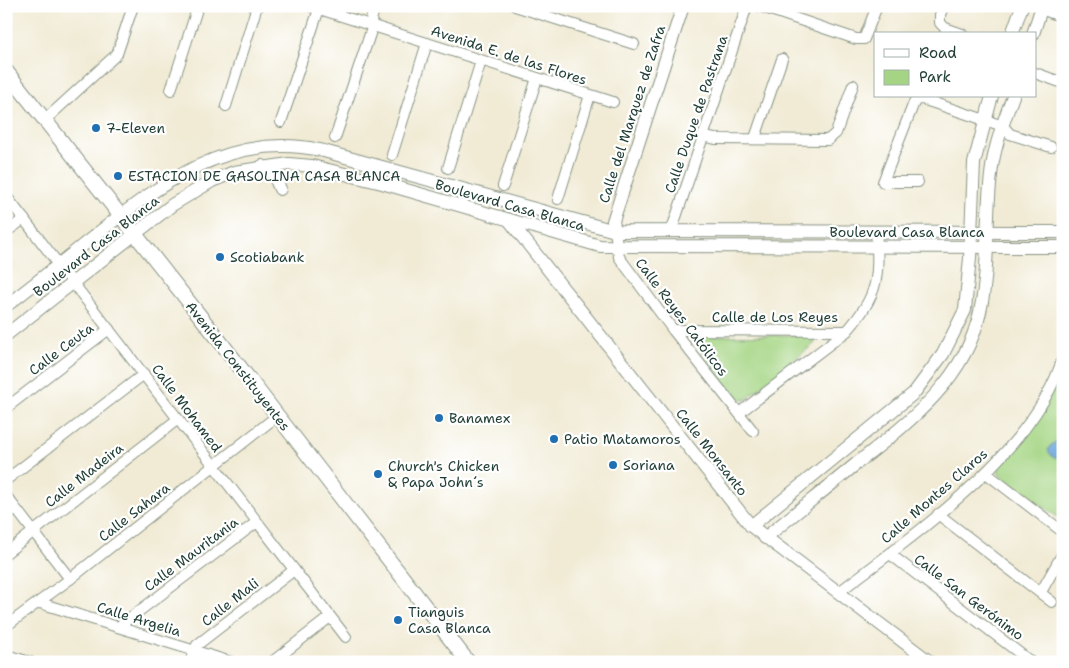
<svg xmlns="http://www.w3.org/2000/svg" width="1069" height="668" font-family="'Shantell Sans',sans-serif">
  <style>
    .green { fill: #a5d584; stroke: #62895c }
    .water { fill: #6ea7dd; stroke: #467288 }
    .lines { fill: none; stroke-linecap: round; stroke-linejoin: round }
    .minor-casing { stroke: #889484; stroke-width: 12 }
    .tertiary-casing { stroke: #889484; stroke-width: 14 }
    .secondary-casing { stroke: #889484; stroke-width: 16 }
    .minor { stroke: #fff; stroke-width: 10 }
    .tertiary { stroke: #fff; stroke-width: 12 }
    .secondary { stroke: #fff; stroke-width: 14 }
    .poi-dot { fill: #1f6fb2; stroke: #fff; stroke-width: 2 }
    .labels { text-anchor: middle; dominant-baseline: central; stroke-width: 4.5; stroke-linejoin: round; paint-order: stroke }
    .street-label { font-size: 14px; fill: #1f3d34; stroke: #fff }
    .poi-label { font-size: 14px; fill: #1f3d34; stroke: #fff; text-anchor: start }
  </style>
  <rect width="100%" height="100%" fill="#fff"/>
  <filter id="ink" filterUnits="userSpaceOnUse"><feTurbulence type="fractalNoise" baseFrequency=".02" numOctaves="2"/><feDisplacementMap in="SourceGraphic" scale="10" xChannelSelector="R" yChannelSelector="G"/><feConvolveMatrix kernelMatrix="1 2 1 2 8 2 1 2 1" color-interpolation-filters="sRGB"/></filter>
  <filter id="wash" filterUnits="userSpaceOnUse"><feTurbulence type="fractalNoise" baseFrequency=".0096" numOctaves="4" result="noise"/><feDisplacementMap in="SourceGraphic" scale="20" xChannelSelector="R" yChannelSelector="G"/><feGaussianBlur stdDeviation="1.12" result="paint"/><feColorMatrix in="noise" values="0 0 0 0 0 0 0 0 0 0 0 0 0 0 0 0 0 1.4 0 .05"/><feComposite in="paint" operator="in"/></filter>
  <g filter="url(#wash)">
    <rect width="100%" height="100%" fill="#f1ebd5"/>
    <g class="green">
      <path d="M806,335L812,336L815,343L745,400L736,399L695,342L699,336Z"/>
      <path d="M1056,380H1063V521L1001,476L998,470L1024,435Z"/>
    </g>
    <path class="water" d="M1063,426L1062,451L1059,457L1054,458L1048,451L1050,446C1060,441 1059,434 1063,426Z"/>
  </g>
  <g filter="url(#ink)">
    <g class="lines">
      <defs>
        <g id="minor">
          <path d="M310,6L613,102"/>
          <path d="M515,6L634,44"/>
          <path d="M759,6L856,39H864L877,6"/>
          <path d="M943,6L940,15V23L945,28L962,34"/>
          <path d="M1041,9L1063,17"/>
          <path d="M370,24L375,6"/>
          <path d="M1035,73L1063,83"/>
          <path d="M171,90L198,6"/>
          <path d="M226,106L257,6"/>
          <path d="M45,120L117,54L133,6"/>
          <path d="M281,122L319,9"/>
          <path d="M702,136L715,139L828,140L836,133L853,85"/>
          <path d="M335,138L373,25"/>
          <path d="M755,138L782,59"/>
          <path d="M392,155L427,43"/>
          <path d="M448,168L481,61"/>
          <path d="M918,182H883L915,100L922,99L1003,126L1010,134L1051,147"/>
          <path d="M503,186L537,78"/>
          <path d="M6,196L346,637"/>
          <path d="M558,199L590,95"/>
          <path d="M615,231L619,257L673,330L753,431"/>
          <path d="M6,232L24,219"/>
          <path d="M671,232L747,6"/>
          <path d="M673,330L847,331"/>
          <path d="M6,408L109,329"/>
          <path d="M739,413L847,331C878,296 880,277 876,232"/>
          <path d="M986,473L1063,532"/>
          <path d="M6,480L144,374"/>
          <path d="M6,496L70,579"/>
          <path d="M938,514L1052,602"/>
          <path d="M6,553L178,419"/>
          <path d="M890,554L1031,662"/>
          <path d="M839,592C914,535 1036,451 1063,357"/>
          <path d="M1041,592L1063,553"/>
          <path d="M40,603L231,662"/>
          <path d="M6,626L70,579L277,416"/>
          <path d="M118,627L257,522"/>
          <path d="M6,655L30,662"/>
          <path d="M190,662L197,645L294,570"/>
          <path d="M272,662L330,617"/>
        </g>
        <g id="tertiary">
          <path d="M1012,34L1022,6"/>
          <path d="M1033,34L1042,6"/>
          <path d="M262,166L274,175L280,189"/>
          <path d="M509,220L751,526L930,662"/>
          <path d="M615,231L613,221L683,6"/>
          <path d="M6,306C33,285 60,264 87,242C156,187 226,130 320,150L615,231L1063,232"/>
          <path d="M6,335L172,205L212,181L234,172L289,164L312,166L382,183L600,246L1063,247"/>
          <path d="M751,526L914,393L943,354L965,310L970,258L974,163L992,96"/>
          <path d="M765,538C795,513 826,489 856,464C908,423 965,381 980,312C991,263 984,211 993,161C997,139 1005,117 1013,96"/>
        </g>
        <path id="secondary" d="M6,71L219,340L468,662"/>
      </defs>
      <use href="#minor" class="minor-casing"/>
      <use href="#tertiary" class="tertiary-casing"/>
      <use href="#secondary" class="secondary-casing"/>
      <use href="#minor" class="minor"/>
      <use href="#tertiary" class="tertiary"/>
      <use href="#secondary" class="secondary"/>
    </g>
  </g>
  <g class="poi-dot">
    <circle cx="96" cy="128" r="5"/>
    <circle cx="118" cy="176" r="5"/>
    <circle cx="220" cy="257" r="5"/>
    <circle cx="439" cy="418" r="5"/>
    <circle cx="554" cy="439" r="5"/>
    <circle cx="613" cy="465" r="5"/>
    <circle cx="378" cy="474" r="5"/>
    <circle cx="398" cy="620" r="5"/>
  </g>
  <g class="labels">
    <g class="street-label">
      <text transform="translate(509 55) rotate(18)">Avenida E. de las Flores</text>
      <text transform="translate(632 114) rotate(-72)">Calle del Marquez de Zafra</text>
      <text transform="translate(696 114) rotate(-71)">Calle Duque de Pastrana</text>
      <text transform="translate(510 205) rotate(16)">Boulevard Casa Blanca</text>
      <text x="907" y="232">Boulevard Casa Blanca</text>
      <text transform="translate(96 246) rotate(-38)">Boulevard Casa Blanca</text>
      <text transform="translate(682 317) rotate(53)">Calle Reyes Católicos</text>
      <text x="775" y="317">Calle de Los Reyes</text>
      <text transform="translate(61 349) rotate(-37)">Calle Ceuta</text>
      <text transform="translate(238 366) rotate(52)">Avenida Constituyentes</text>
      <text transform="translate(187 408) rotate(53)">Calle Mohamed</text>
      <text transform="translate(712 452) rotate(52)">Calle Monsanto</text>
      <text transform="translate(84 475) rotate(-38)">Calle Madeira</text>
      <text transform="translate(934 496) rotate(-41)">Calle Montes Claros</text>
      <text transform="translate(134 512) rotate(-38)">Calle Sahara</text>
      <text transform="translate(191 554) rotate(-37)">Calle Mauritania</text>
      <text transform="translate(969 597) rotate(37)">Calle San Gerónimo</text>
      <text transform="translate(230 602) rotate(-38)">Calle Mali</text>
      <text transform="translate(139 619) rotate(17)">Calle Argelia</text>
    </g>
    <g class="poi-label">
      <text x="106" y="128">7-Eleven</text>
      <text x="128" y="176">ESTACION DE GASOLINA CASA BLANCA</text>
      <text x="230" y="257">Scotiabank</text>
      <text x="449" y="418">Banamex</text>
      <text x="564" y="439">Patio Matamoros</text>
      <text x="623" y="465">Soriana</text>
      <text x="388" y="466">Church's Chicken<tspan x="388" dy="16">&amp; Papa John´s</tspan></text>
      <text x="408" y="612">Tianguis<tspan x="408" dy="16">Casa Blanca</tspan></text>
    </g>
  </g>
  <rect width="1069" height="668" fill="none" stroke="#fff" stroke-width="25"/>
  <rect x="874" y="32" width="162" height="65" fill="#ffffff" stroke="#a5b1ae"/>
  <rect x="884" y="49" width="25" height="8" fill="#ffffff" stroke="#a5b1ae"/>
  <text x="919" y="58" font-size="15" fill="#1f3d34">Road</text>
  <rect x="884" y="70" width="25" height="15" fill="#a5d584" stroke="#a5b1ae"/>
  <text x="919" y="82" font-size="15" fill="#1f3d34">Park</text>
</svg>
